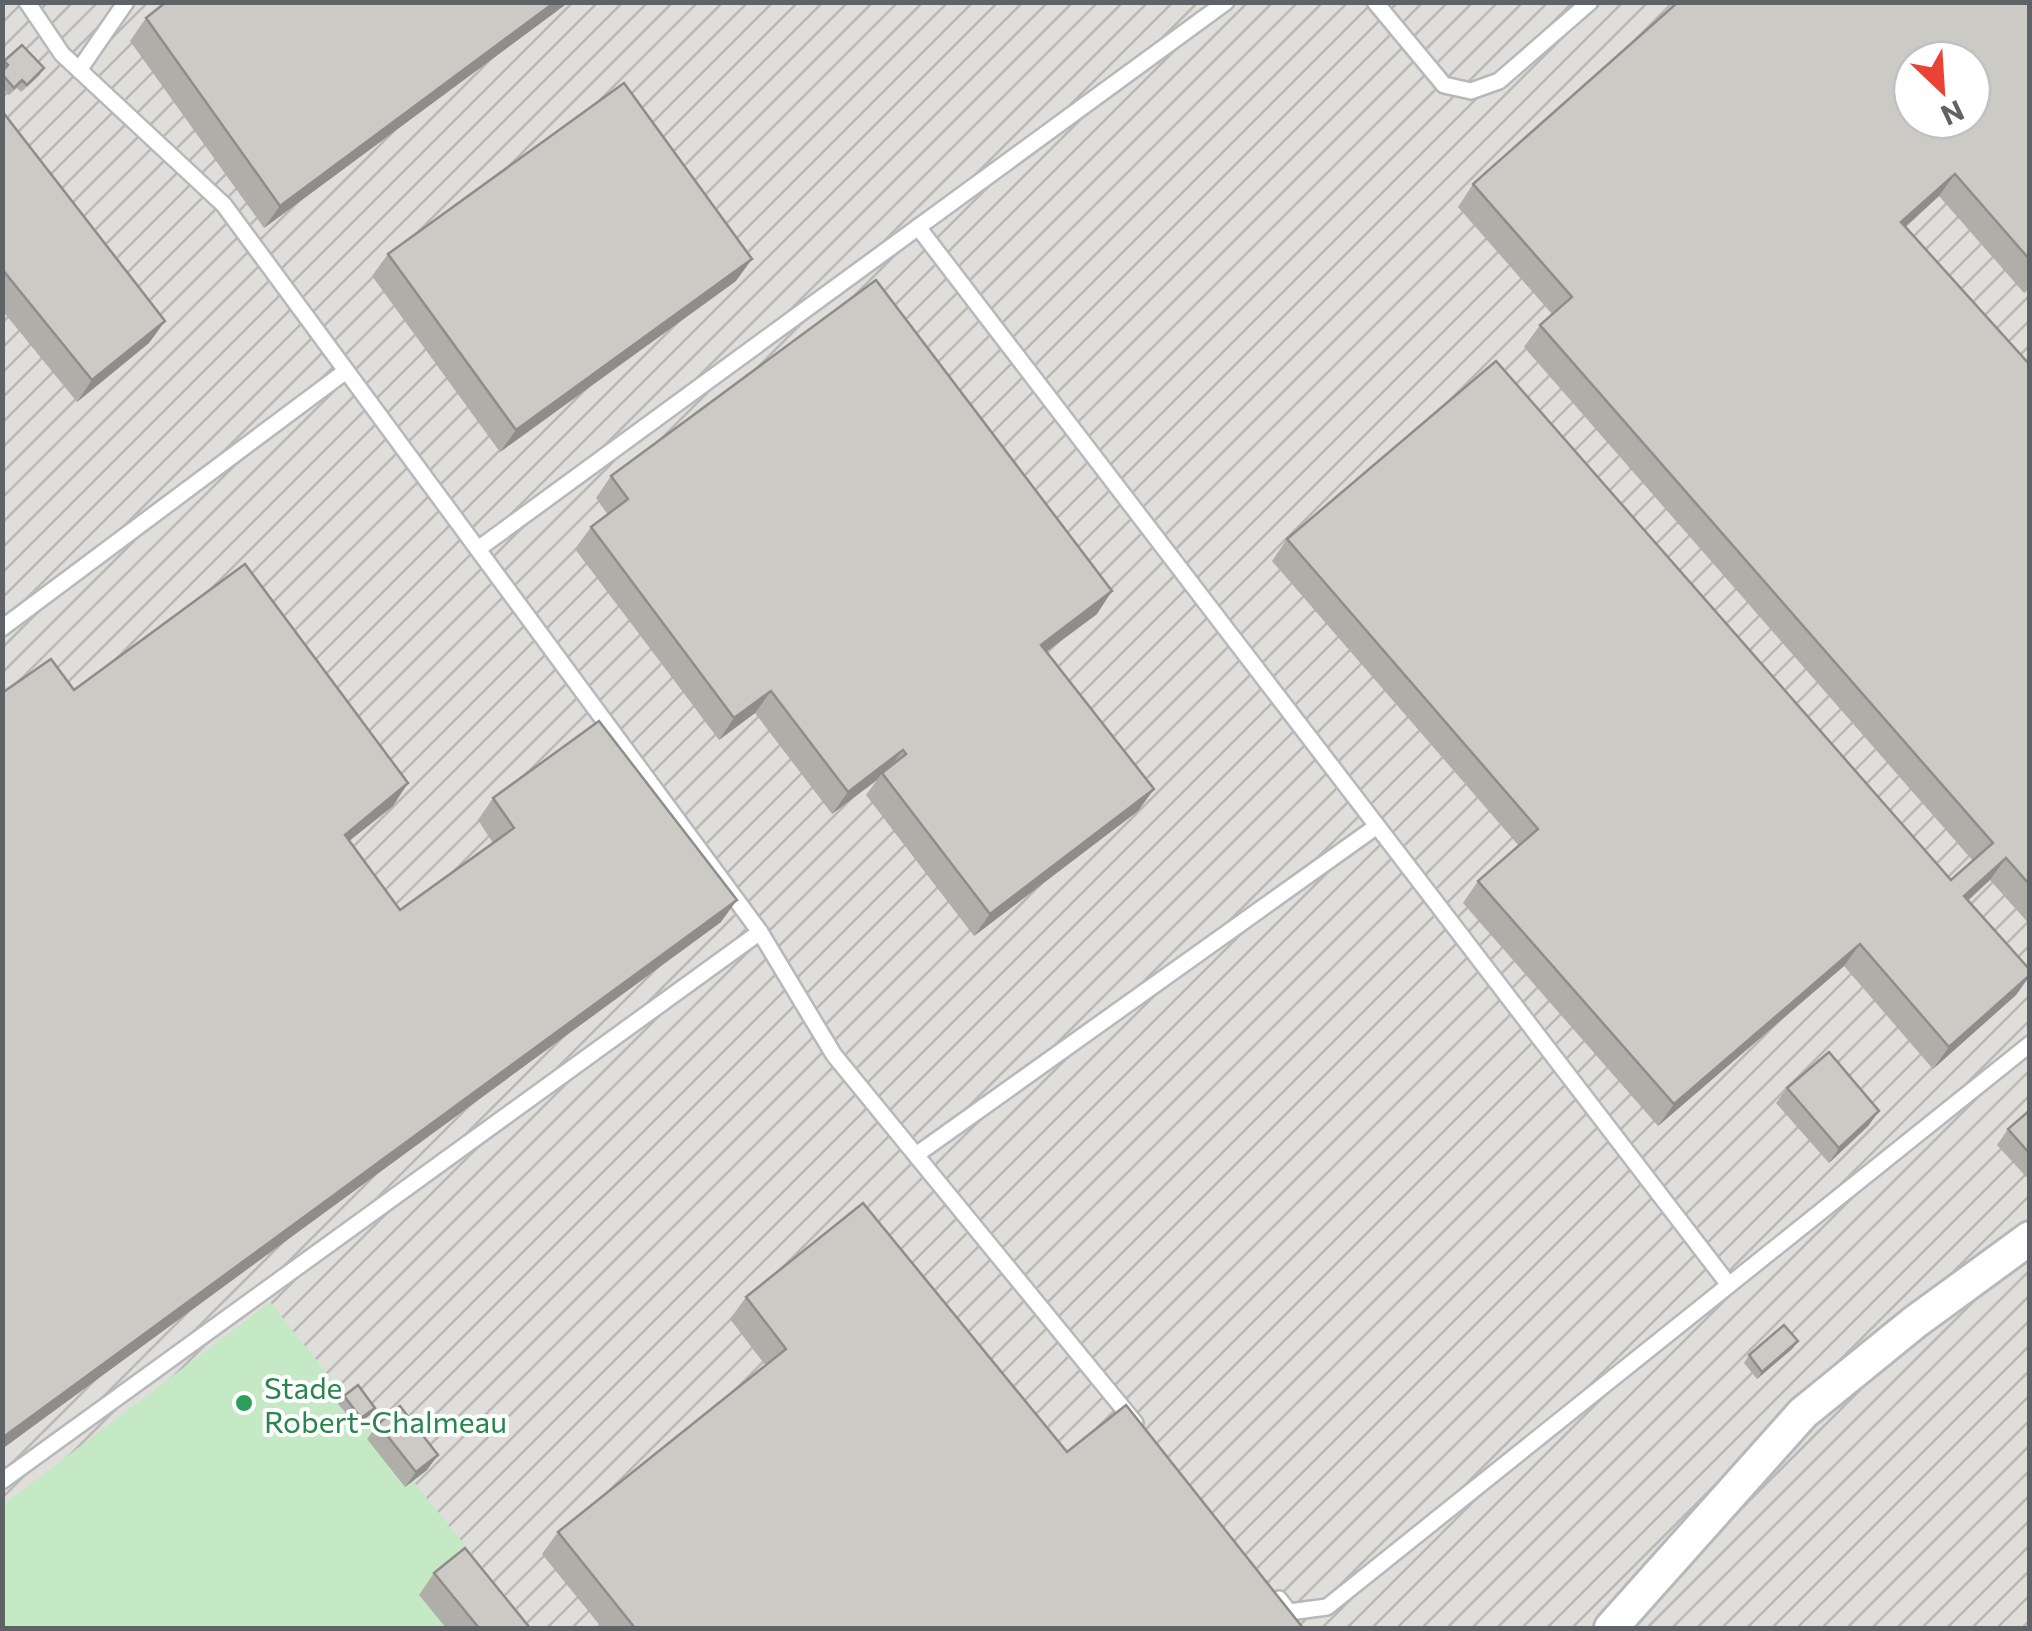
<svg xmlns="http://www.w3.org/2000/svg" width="2032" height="1631" font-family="Commissioner,sans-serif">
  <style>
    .industrial { fill: url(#industrial-furrows); fill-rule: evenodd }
    .pitch { fill: #c5e8c5 }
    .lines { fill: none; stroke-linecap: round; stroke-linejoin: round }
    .service-casing { stroke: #b5b8bc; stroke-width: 20 }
    .minor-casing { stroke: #b5b8bc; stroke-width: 38 }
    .service { stroke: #fff; stroke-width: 15 }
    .minor { stroke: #fff; stroke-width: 32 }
    .wall { fill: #afaea9 }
    .shaded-wall { fill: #8f8d8a }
    .building { fill: #cccac5; stroke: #8f8d8a; stroke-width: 2.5; fill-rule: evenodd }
    .leisure-dot { fill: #2e9e5b; stroke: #fff; stroke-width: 4 }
    .labels { text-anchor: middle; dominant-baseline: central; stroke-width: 8; stroke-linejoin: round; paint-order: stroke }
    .leisure-label { font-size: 30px; fill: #27864d; stroke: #fff; text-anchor: start }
  </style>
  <defs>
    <pattern id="industrial-furrows" width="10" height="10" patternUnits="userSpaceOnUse" patternTransform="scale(2.5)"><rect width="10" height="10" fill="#e0deda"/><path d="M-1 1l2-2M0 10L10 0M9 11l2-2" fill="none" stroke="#b9b8b5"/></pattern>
  </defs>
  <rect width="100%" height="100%" fill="#f1efe8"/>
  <path class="industrial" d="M3,3H2029V1628H3ZM1912,60H1972V120H1912Z"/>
  <path class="pitch" d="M270,1302L531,1628H3V1505Z"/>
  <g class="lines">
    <defs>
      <g id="service">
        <path d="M27,2L62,54L224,205L760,932L834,1055L1135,1423"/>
        <path d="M1375,2L1444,85L1471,91L1499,81L1590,2"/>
        <path d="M79,70L126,2"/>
        <path d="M918,227L1729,1285"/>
        <path d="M478,549L1226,2"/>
        <path d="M2,628L346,371"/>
        <path d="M916,1155L1377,826"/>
        <path d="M2,1481L760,932"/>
        <path d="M1279,1599L1289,1612L1327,1607L2030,1044"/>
      </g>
      <path id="minor" d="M1611,1628L1803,1413L1915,1322L2030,1238"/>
    </defs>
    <use href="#service" class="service-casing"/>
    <use href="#minor" class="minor-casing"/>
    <use href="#service" class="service"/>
    <use href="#minor" class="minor"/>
  </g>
  <g class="wall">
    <path d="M569,2L264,228L130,41L146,18Z"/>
    <path d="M2030,2V292L2028,290L2024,293L1939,196L1906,227L2030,365V925L1990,880L1968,901L2030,970V976L2016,995L1933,1069L1844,966L1658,1126L1463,903L1478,881L1519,846L1272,561L1287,539L1951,880L1973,861L1524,347L1540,325L1552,314L1458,207L1473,184Z"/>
    <path d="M4,61L44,68L39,76L21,92L17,88L9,95L2,88V63Z"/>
    <path d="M2,111L165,321L149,343L77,402L2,310Z"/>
    <path d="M388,254L736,281L500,452L372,276Z"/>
    <path d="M611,476L1097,614L1047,651L1154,789L1138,811L974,936L866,795L877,780L832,814L755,713L719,740L575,549L591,527L608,515L596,498Z"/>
    <path d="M74,690L393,806L349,841L400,910L493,843L478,820L493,798L721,922L2,1449Z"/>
    <path d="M1787,1088L1879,1111L1868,1126L1829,1163L1776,1103Z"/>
    <path d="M2030,1110V1181L1997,1145L2008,1129Z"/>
    <path d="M746,1297L1067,1452L1303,1628H602L542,1554L558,1532L766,1366L730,1319Z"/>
    <path d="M1793,1348L1757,1379L1744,1363L1749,1355Z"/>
    <path d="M344,1396L370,1415L356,1425L338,1404Z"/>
    <path d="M378,1424L427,1470L405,1487L367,1439Z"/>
    <path d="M434,1573L530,1628H446L419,1595Z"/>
  </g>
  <g class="shaded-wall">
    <path d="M555,2H569L264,228L280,206Z"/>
    <path d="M1955,174L1939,196L1886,244L1901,222Z"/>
    <path d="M752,259L736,281L500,452L516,430Z"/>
    <path d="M165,321L149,343L77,402L92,380Z"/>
    <path d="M1112,591L1097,614L1026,667L1041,645Z"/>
    <path d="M771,691L755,713L719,740L734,718Z"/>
    <path d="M903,750L887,772L882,773L877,780L832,814L848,792Z"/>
    <path d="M408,783L393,806L329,857L345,835Z"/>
    <path d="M1154,789L1138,811L974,936L990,914Z"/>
    <path d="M2006,858L1990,880L1948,918L1964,896Z"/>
    <path d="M737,900L721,922L2,1449V1438Z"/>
    <path d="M1860,944L1844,966L1658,1126L1674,1104Z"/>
    <path d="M2030,975L2016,995L1933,1069L1949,1047Z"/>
    <path d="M1879,1111L1868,1126L1829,1163L1839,1148Z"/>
    <path d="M1798,1341L1793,1348L1757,1379L1762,1372Z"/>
    <path d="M375,1408L370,1415L356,1425L361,1418Z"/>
    <path d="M438,1455L427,1470L405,1487L416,1472Z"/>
  </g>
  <g class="building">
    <path d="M166,2H555L280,206L146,18Z"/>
    <path d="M1678,2H2030V260L1955,174L1901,222L2030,365V885L2006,858L1964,896L2030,970V975L1949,1047L1860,944L1674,1104L1478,881L1538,829L1287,539L1496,361L1951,880L1993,843L1540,325L1572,297L1473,184ZM1912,60H1972V120H1912Z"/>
    <path d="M22,45L44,68L27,85L22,80L14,88L2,74V71L8,65L4,61Z"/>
    <path d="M624,83L752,259L516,430L388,254Z"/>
    <path d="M2,111L165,321L92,380L2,269Z"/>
    <path d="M876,280L1112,591L1041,645L1154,789L990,914L882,773L906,754L903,750L848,792L771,691L734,718L591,527L628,499L611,476Z"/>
    <path d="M245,564L408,783L345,835L400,910L514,828L493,798L599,721L737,900L2,1438V693L51,659L74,690Z"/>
    <path d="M1829,1052L1879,1111L1839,1148L1787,1088Z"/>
    <path d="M2030,1110V1154L2008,1129Z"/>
    <path d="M863,1203L1067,1452L1126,1405L1303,1628H635L558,1532L786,1349L746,1297Z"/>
    <path d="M1784,1325L1798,1341L1762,1372L1749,1355Z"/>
    <path d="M358,1385L375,1408L361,1418L344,1396Z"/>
    <path d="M400,1406L438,1455L416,1472L378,1424Z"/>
    <path d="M465,1548L530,1628H479L434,1573Z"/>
  </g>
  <circle class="leisure-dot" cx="244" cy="1403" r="10"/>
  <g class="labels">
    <g class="leisure-label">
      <text x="264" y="1386">Stade<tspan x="264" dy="34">Robert-Chalmeau</tspan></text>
    </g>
  </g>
  <rect width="2032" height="1631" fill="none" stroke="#5f6368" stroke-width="10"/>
  <g transform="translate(1942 90) rotate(155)"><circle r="48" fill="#ffffff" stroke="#bfc1c3" stroke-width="2.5"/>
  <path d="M0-8L18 38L0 25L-18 38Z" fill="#ea4335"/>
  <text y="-15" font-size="28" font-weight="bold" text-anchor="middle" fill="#5f6368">N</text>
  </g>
</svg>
